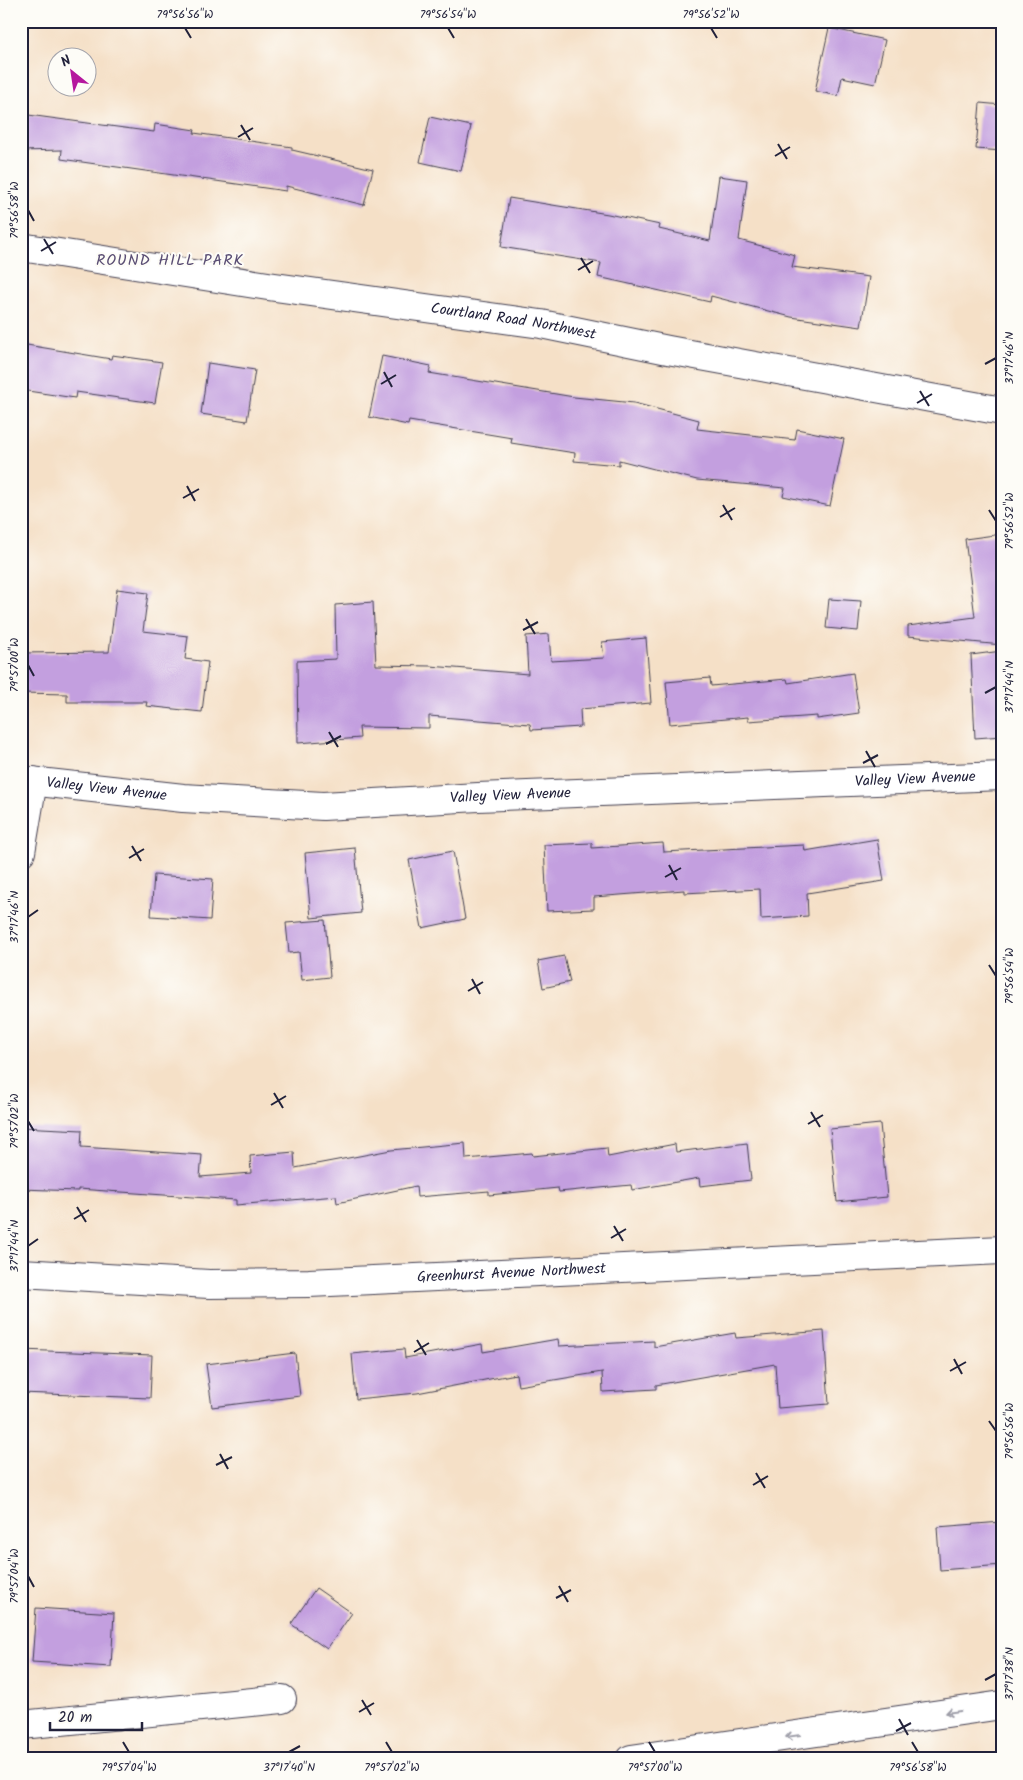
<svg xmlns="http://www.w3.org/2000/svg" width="1023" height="1780" font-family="Kalam,sans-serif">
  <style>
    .building { fill: #c39fdf }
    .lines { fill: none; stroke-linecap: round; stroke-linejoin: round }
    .minor-casing { stroke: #423e50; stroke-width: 30 }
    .motorway-casing { stroke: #423e50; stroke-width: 30 }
    .minor { stroke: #fff; stroke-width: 28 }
    .motorway { stroke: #fff; stroke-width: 28 }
    .oneway { stroke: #9c9ca7 }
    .ticks { fill: none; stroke: #22223b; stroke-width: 2 }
    .labels { text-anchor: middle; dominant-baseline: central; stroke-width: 4; stroke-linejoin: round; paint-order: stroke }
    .street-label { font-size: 15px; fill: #22223b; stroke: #fdfcf7 }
    .neighbourhood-label { font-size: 16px; letter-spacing: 1px; fill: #5a4e74; stroke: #fdfcf7 }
    .neatline { fill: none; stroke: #22223b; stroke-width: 2 }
    .ticks-label { font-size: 12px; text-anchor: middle; fill: #22223b }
  </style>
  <rect width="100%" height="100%" fill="#fdfcf7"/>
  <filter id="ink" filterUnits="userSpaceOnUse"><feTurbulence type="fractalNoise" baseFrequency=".02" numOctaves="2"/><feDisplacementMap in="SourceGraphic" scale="10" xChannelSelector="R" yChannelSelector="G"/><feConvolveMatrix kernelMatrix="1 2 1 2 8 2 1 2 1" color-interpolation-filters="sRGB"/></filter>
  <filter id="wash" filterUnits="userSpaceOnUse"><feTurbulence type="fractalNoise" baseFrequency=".0096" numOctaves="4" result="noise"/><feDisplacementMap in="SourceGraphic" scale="20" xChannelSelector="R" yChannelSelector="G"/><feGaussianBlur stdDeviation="1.12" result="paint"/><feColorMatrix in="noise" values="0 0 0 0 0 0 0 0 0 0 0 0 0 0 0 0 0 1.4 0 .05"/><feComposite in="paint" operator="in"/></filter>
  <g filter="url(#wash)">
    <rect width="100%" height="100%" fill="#f5e0c7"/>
    <g id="blocks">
      <g class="building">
        <path d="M829,28L885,40L875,84L842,77L838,96L815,91Z"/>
        <path d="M980,103L1002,105V151L976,149Z"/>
        <path d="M21,114L154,132L155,124L195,130L194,133L292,147V150L373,169L364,205L286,186V191L61,159L62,150L21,151Z"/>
        <path d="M430,117L471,126L461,171L420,162Z"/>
        <path d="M719,176L747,180L739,240L795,255L792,267L869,277L861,327L791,317L711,296L710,302L598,277L601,263L501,247L509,198L608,214L660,225L659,229L710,241Z"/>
        <path d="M21,344L111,359L112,355L162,362L155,403L76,392L75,398L21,390Z"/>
        <path d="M382,356L431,366L429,373L574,397L634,403L699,420L697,429L795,440L797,429L844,439L830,506L783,496L785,488L697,480L619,460V465L574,461L575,453L511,443L512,438L409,421L408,425L369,417Z"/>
        <path d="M208,363L255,370L247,421L201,414Z"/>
        <path d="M1002,534V645L908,636V626L975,617L965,539Z"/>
        <path d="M117,589L148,593L143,631L188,636L185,659L208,662L202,712L146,706L147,702H67V694L21,693V653L109,652Z"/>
        <path d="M829,599L861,601L858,631L826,628Z"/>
        <path d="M373,602L376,665L430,666L528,674L526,636L549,634L551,661L604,658L602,642L646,638L651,703L580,709L581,727L531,730L530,724L429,716V728L359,727L360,738L298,743L297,661L336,659L335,605Z"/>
        <path d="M1002,651V736L975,738L971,655Z"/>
        <path d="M853,673L859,713L817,719V716L748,721V717L670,724L666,682L710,678L711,686L787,679L788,683Z"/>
        <path d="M877,839L884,881L807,893L808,916L761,919L760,889L684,893V890L594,897V909L547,911L544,845L592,843V848L663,843L664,852L804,845L805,851Z"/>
        <path d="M355,848L361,913L311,918L305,853Z"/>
        <path d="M453,851L465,919L422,928L409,860Z"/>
        <path d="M154,875L213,879L210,920L151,916Z"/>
        <path d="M325,920L330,977L302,980L299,952L289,953L286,923Z"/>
        <path d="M564,956L570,982L543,988L538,961Z"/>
        <path d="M880,1124L887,1197L837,1202L830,1129Z"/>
        <path d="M21,1127L82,1130L81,1147L202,1155L200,1177L251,1173L250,1156L294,1152L295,1168L391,1150L465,1143L466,1159L532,1153L533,1156L607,1148L608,1157L675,1144L676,1152L747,1143L751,1180L700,1186L699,1178L632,1190L631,1185L559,1192L558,1188L489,1195V1191L417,1197L416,1186L337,1203L336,1196L236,1205V1200L78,1189V1191L21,1189Z"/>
        <path d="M824,1331L829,1404L778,1408L775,1364L656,1385V1389L603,1392L602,1372L518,1386L516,1374L417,1393L356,1399L352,1354L404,1349L405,1358L482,1344L483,1352L558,1339L559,1346L654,1341V1347L735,1333L736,1338Z"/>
        <path d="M21,1350L152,1355L150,1398L21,1393Z"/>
        <path d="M295,1353L300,1396L212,1407L206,1364Z"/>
        <path d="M1002,1522V1565L940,1570L937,1527Z"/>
        <path d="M316,1588L352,1613L327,1649L291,1624Z"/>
        <path d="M36,1608L114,1613L111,1667L32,1662Z"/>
      </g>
    </g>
  </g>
  <g filter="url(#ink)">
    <use href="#blocks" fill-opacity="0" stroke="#423e50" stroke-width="1"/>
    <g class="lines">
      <defs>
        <g id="minor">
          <path id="s1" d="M21,247L268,286L541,324L668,350L1002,411"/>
          <path id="s2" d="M21,780L183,798L323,806L478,797L1002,776"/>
          <path d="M21,852L33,781"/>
          <path id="s3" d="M21,1273L209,1284L309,1283L1002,1250"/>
          <path d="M21,1725L282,1699"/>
        </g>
        <path id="motorway" d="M631,1759L1002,1705"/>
      </defs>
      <use href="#minor" class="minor-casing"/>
      <use href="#motorway" class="motorway-casing"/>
      <use href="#minor" class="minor"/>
      <use href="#motorway" class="motorway"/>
    </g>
    <defs><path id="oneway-shaft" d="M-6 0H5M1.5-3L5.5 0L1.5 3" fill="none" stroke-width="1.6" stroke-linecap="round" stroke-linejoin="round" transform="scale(1.25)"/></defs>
    <g class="oneway">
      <use href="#oneway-shaft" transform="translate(953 1712) rotate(172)"/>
      <use href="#oneway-shaft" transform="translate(793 1736) rotate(172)"/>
    </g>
  </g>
  <path class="ticks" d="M185,28L191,38M448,28L454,38M711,28L717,38M241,125L250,140M238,137L253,128M778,144L787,159M775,156L790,147M28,210L34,221M44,239L53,254M41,251L56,242M581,258L590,273M578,270L593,261M985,364L996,358M384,372L392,387M381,384L396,375M920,391L929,406M917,403L932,394M187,486L195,501M183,498L199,489M723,505L732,520M989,510L996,521M720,517L735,508M526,619L535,634M523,630L538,622M28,665L34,676M985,693L996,687M329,732L338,747M326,744L341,736M866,751L875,767M863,763L878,755M132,846L141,861M129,858L144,849M669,865L677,880M665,877L681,868M28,917L38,910M989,965L996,976M472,979L480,994M468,991L483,982M274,1093L283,1108M271,1105L286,1096M811,1112L820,1127M28,1121L34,1131M808,1124L823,1115M77,1207L86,1222M74,1219L89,1210M614,1226L623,1241M611,1238L626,1229M28,1246L38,1239M417,1340L426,1355M414,1352L429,1343M954,1359L962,1374M950,1371L966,1362M989,1421L996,1431M220,1454L228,1469M216,1465L232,1457M756,1473L765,1488M753,1485L768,1476M28,1576L34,1587M559,1586L568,1602M556,1598L571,1590M985,1680L996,1674M362,1700L371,1715M359,1712L374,1703M899,1719L908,1735M896,1731L911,1723M123,1742L129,1752M386,1742L392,1752M649,1742L655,1752M912,1742L918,1752M289,1752L300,1746"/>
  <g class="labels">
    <g class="street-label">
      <text stroke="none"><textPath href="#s1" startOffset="498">Courtland Road Northwest</textPath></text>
      <text stroke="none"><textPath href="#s2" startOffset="896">Valley View Avenue</textPath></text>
      <text stroke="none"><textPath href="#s2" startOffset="86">Valley View Avenue</textPath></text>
      <text stroke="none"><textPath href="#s2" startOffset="491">Valley View Avenue</textPath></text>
      <text stroke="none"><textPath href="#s3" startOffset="491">Greenhurst Avenue Northwest</textPath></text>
    </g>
    <g class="neighbourhood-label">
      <text x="170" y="260">ROUND HILL PARK</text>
    </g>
  </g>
  <rect width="1023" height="1780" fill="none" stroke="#fdfcf7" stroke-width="55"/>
  <g transform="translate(72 72) rotate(330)"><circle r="24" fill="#fdfcf7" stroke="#a5a5ac"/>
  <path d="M0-4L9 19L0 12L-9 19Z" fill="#b5179e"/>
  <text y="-8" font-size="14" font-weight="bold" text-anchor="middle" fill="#22223b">N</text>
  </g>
  <path d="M50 1722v8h92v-8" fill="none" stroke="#22223b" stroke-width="2.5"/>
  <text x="58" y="1722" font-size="15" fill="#22223b" stroke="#fdfcf7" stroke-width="4" paint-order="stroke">20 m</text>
  <rect x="28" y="28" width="968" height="1724" class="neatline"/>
  <g class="ticks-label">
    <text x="185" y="18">79°56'56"W</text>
    <text x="448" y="18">79°56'54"W</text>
    <text x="711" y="18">79°56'52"W</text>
    <text transform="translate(14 210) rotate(-90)" y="4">79°56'58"W</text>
    <text transform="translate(1009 358) rotate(-90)" y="4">37°17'46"N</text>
    <text transform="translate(1009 521) rotate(-90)" y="4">79°56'52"W</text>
    <text transform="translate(14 665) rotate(-90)" y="4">79°57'00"W</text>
    <text transform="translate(1009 687) rotate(-90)" y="4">37°17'44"N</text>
    <text transform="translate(14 917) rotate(-90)" y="4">37°17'46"N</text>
    <text transform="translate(1009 976) rotate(-90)" y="4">79°56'54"W</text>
    <text transform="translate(14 1121) rotate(-90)" y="4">79°57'02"W</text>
    <text transform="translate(14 1246) rotate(-90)" y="4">37°17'44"N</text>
    <text transform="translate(1009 1431) rotate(-90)" y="4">79°56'56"W</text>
    <text transform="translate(14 1576) rotate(-90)" y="4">79°57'04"W</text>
    <text transform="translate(1009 1674) rotate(-90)" y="4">37°17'38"N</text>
    <text x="129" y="1771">79°57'04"W</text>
    <text x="289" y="1771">37°17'40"N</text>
    <text x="392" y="1771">79°57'02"W</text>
    <text x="655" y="1771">79°57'00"W</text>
    <text x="918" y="1771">79°56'58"W</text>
  </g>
</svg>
